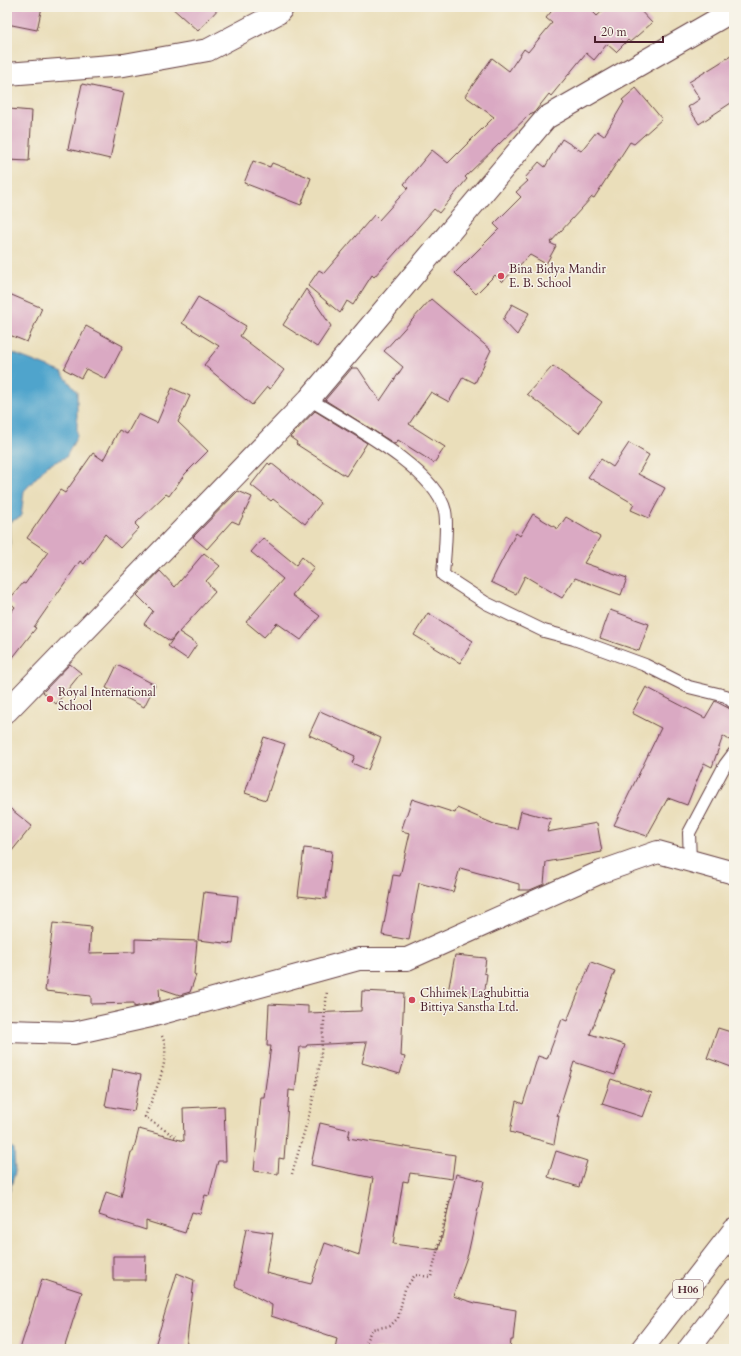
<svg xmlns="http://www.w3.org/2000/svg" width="741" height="1356" font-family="Cardo,serif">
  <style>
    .water { fill: #50a4cc; stroke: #4d627c }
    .building { fill: #daa9c3 }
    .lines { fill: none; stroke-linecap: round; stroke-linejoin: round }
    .service-casing { stroke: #623c40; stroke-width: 14 }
    .minor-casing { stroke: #623c40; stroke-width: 24 }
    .trunk-casing { stroke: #623c40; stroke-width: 24 }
    .path { stroke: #623c40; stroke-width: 2.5; stroke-dasharray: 1 3; stroke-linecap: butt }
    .service { stroke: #fff; stroke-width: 12 }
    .minor { stroke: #fff; stroke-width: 22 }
    .trunk { stroke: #fff; stroke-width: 22 }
    .poi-dot { fill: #d1495b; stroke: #f7f3e8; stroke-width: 1.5 }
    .labels { text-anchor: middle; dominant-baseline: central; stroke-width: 3; stroke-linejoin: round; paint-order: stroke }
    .shield { fill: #f7f3e8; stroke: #7e5f64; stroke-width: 1 }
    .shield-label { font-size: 11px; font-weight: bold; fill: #4a1f2b }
    .poi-label { font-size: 12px; fill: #4a1f2b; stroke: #f7f3e8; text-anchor: start }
  </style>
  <rect width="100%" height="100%" fill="#f7f3e8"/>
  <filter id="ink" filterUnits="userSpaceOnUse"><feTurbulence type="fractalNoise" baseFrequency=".025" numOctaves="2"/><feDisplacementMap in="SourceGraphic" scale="8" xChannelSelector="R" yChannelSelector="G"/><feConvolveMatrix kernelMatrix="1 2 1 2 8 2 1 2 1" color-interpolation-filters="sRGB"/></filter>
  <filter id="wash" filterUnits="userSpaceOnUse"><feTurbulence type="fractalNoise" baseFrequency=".012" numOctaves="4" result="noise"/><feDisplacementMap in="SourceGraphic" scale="16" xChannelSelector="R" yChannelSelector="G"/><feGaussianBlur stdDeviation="0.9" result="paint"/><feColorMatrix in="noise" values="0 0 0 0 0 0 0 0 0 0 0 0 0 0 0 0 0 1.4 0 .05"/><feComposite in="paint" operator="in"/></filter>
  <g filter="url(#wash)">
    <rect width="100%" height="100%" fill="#eadeba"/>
    <g class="water">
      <path d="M7,351L61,372L77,392V436L66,457L47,466L24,491L21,517L9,522L10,549L7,553Z"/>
      <path d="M7,1144L14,1149L15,1172L7,1200Z"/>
    </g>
    <g id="blocks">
      <g class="building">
        <path d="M10,7H42L37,30L7,24Z"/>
        <path d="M171,7H220L198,31Z"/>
        <path d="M555,7H588L597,16L607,7H637L652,23L630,42L628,40L616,52L607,44L594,60L586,53L551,96L549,94L533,114L531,113L465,177L467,179L439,213L434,209L374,277L372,275L353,305L347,301L340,313L308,286L319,270L324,273L374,215L379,220L408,188L404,184L432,150L448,163L494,117L465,96L492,58L509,71L524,49L528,52L552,23L546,18Z"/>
        <path d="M734,54V101L699,124L688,107L700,99L689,82Z"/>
        <path d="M82,84L124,93L110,159L68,149Z"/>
        <path d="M636,88L662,119L634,144L630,142L594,198L592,197L550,243L556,246L546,264L530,255L502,282L495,275L476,294L455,273L499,229L494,224L521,197L516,192L528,181L525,178L539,162L545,167L562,139L581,151L597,131L604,136L624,102L622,100Z"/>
        <path d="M9,109L32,111L29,161L7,160Z"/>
        <path d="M253,161L270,167L272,163L311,178L301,205L244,183Z"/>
        <path d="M306,289L331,326L317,347L283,325Z"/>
        <path d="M7,293L42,308L27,342L7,334Z"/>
        <path d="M198,297L246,326L240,336L284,370L270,389L267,387L252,405L204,365L219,346L182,323Z"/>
        <path d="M431,299L491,350L475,383L463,377L449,402L431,392L409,424L445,447L434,463L398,440L395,444L325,400L352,368H358L380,401L403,367L384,351Z"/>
        <path d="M512,304L529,313L517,335L503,320Z"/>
        <path d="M86,326L123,346L106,379L86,369L81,378L64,369Z"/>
        <path d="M553,366L602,402L579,433L527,394Z"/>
        <path d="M172,388L190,396L178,422L208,451L185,474L169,496L166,494L135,524L139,528L120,548L105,534L84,564L80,561L34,627L36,628L7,665V617L15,607L8,601L23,583L25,584L48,552L27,538L60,490L65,493L93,453L103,460L119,430L127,434L138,414L157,423Z"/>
        <path d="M315,411L367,443L346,476L296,444L297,442L290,437Z"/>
        <path d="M629,443L649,455L638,474L665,488L649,518L631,510L634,504L588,477L601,459L613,467Z"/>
        <path d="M268,463L270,465L271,463L321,503L305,524L273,499L271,501L251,485Z"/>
        <path d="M238,491L252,497L239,524L232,521L207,549L193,537Z"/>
        <path d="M533,514L558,529L566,517L600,537L584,563L627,578L621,595L575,578L562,598L525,576L516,594L491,582L516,533L520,536Z"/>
        <path d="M263,538L296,565L302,557L314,568L292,595L320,616L301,640L277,623L264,637L246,622L283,579L251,552Z"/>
        <path d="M204,553L220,566L206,581L215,592L179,632L197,644L187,659L168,646L177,633L170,641L144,624L153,611L137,595L160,571L175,587Z"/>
        <path d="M610,610L649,624L639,651L600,638Z"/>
        <path d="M428,613L473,641L460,663L414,635Z"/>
        <path d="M70,664L81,673L56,704L43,692Z"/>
        <path d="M117,665L155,685L144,707L106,688Z"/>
        <path d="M646,687L705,718L715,701L734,711V743L723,736L712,767L704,763L687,805L668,798L647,836L614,825L661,728L632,713Z"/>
        <path d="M320,711L381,738L368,770L352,763L355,756L309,735Z"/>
        <path d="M264,737L285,744L266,800L245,793Z"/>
        <path d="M412,799L455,813L457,808L494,824L517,829L521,811L551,819L547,832L597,823L602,852L546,862L544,884L530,890H519V884L460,868L453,892L419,883L409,940L382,935L393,875L400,876L410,833L401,831Z"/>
        <path d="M7,806L32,826L7,857Z"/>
        <path d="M304,848L332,851L326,899L298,896Z"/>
        <path d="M204,892L238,896L233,944L198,940Z"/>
        <path d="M53,923L91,927L89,953L135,952V939L197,941L194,974L196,975L190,992L180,995L159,988L160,1001L134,1007V1003L91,1004V996L45,991Z"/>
        <path d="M455,955L486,958L484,973L487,974L484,997L448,992Z"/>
        <path d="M591,962L615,971L590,1034L625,1045L615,1075L574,1062L557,1116H559L554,1144L510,1132L516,1101L523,1104L538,1056L547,1059L562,1019L567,1021Z"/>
        <path d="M362,991L404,993L401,1056L405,1057L400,1074L362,1063L367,1042L307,1045L306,1047H300L295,1091L289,1090L284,1159L279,1158L278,1174L254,1171L261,1097H264L271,1046H267L269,1004L308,1006V1013L361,1011Z"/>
        <path d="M718,1028L734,1033V1068L707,1058Z"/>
        <path d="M112,1069L141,1075L134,1111L105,1106Z"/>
        <path d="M611,1079L652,1093L643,1117L602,1104Z"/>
        <path d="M224,1106L226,1161H218L209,1196L205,1195L200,1214L192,1212L185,1233L146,1221V1230L99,1215L106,1192L121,1197L131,1152H133L139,1129L184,1141L183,1108Z"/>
        <path d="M320,1123L350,1130L348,1138L455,1155L452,1179L410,1173L408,1182L403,1181L393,1244L439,1250L456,1174L484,1181L468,1254L453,1296L475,1303L516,1310L513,1340H511L510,1349H335L337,1338L271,1316L272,1305L235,1286L246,1229L273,1233L266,1273L311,1284L325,1243L359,1255L373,1178L311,1165Z"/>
        <path d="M556,1151L587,1161L579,1187L548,1177Z"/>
        <path d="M113,1256H146L145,1280H113Z"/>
        <path d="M177,1273L194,1280L186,1349H154Z"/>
        <path d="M42,1279L82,1292L64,1349H20Z"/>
      </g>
    </g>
  </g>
  <g filter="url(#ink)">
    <use href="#blocks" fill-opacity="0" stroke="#623c40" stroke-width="1"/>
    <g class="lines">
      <defs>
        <g id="service">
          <path d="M309,399C345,422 435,468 445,511C448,526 444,559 443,575L486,603L544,631L574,639L645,665L689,687L726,696L734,703"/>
          <path d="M690,862L689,833L725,765L734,753"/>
        </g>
        <g id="minor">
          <path d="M7,74L124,65L208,50L278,13L283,7"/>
          <path d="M7,711L309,399L546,118L734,10"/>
          <path d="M7,1031L74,1033L151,1016L359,959H407L601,872L658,852L734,873"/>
        </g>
        <g id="trunk">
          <path d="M642,1349L734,1230"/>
          <path d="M689,1349L734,1290"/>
        </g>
      </defs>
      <use href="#service" class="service-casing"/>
      <use href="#minor" class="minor-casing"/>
      <use href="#trunk" class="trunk-casing"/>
      <g class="path">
        <path d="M162,1036C173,1057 153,1096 145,1117L177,1138"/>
        <path d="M292,1174L311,1108L320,1063L327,991"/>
        <path d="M362,1349L372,1329L390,1326L398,1318L405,1289L415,1275L431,1277L451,1193"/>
      </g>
      <use href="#service" class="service"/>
      <use href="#minor" class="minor"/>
      <use href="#trunk" class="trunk"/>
    </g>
  </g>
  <g class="poi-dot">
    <circle cx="501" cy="276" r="4"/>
    <circle cx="50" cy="699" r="4"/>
    <circle cx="412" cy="1000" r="4"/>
  </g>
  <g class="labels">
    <rect class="shield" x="673" y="1280" width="30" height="18" rx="3"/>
    <g class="shield-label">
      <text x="688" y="1289">H06</text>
    </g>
    <g class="poi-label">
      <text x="509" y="269">Bina Bidya Mandir<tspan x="509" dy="14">E. B. School</tspan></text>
      <text x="58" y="692">Royal International<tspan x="58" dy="14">School</tspan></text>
      <text x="420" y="993">Chhimek Laghubittia<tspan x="420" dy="14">Bittiya Sanstha Ltd.</tspan></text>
    </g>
  </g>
  <rect width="741" height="1356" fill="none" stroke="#f7f3e8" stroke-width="24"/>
  <path d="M595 36v6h68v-6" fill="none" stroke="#4a1f2b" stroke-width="2"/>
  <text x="601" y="36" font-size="12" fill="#4a1f2b" stroke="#f7f3e8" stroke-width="3" paint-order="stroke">20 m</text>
</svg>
